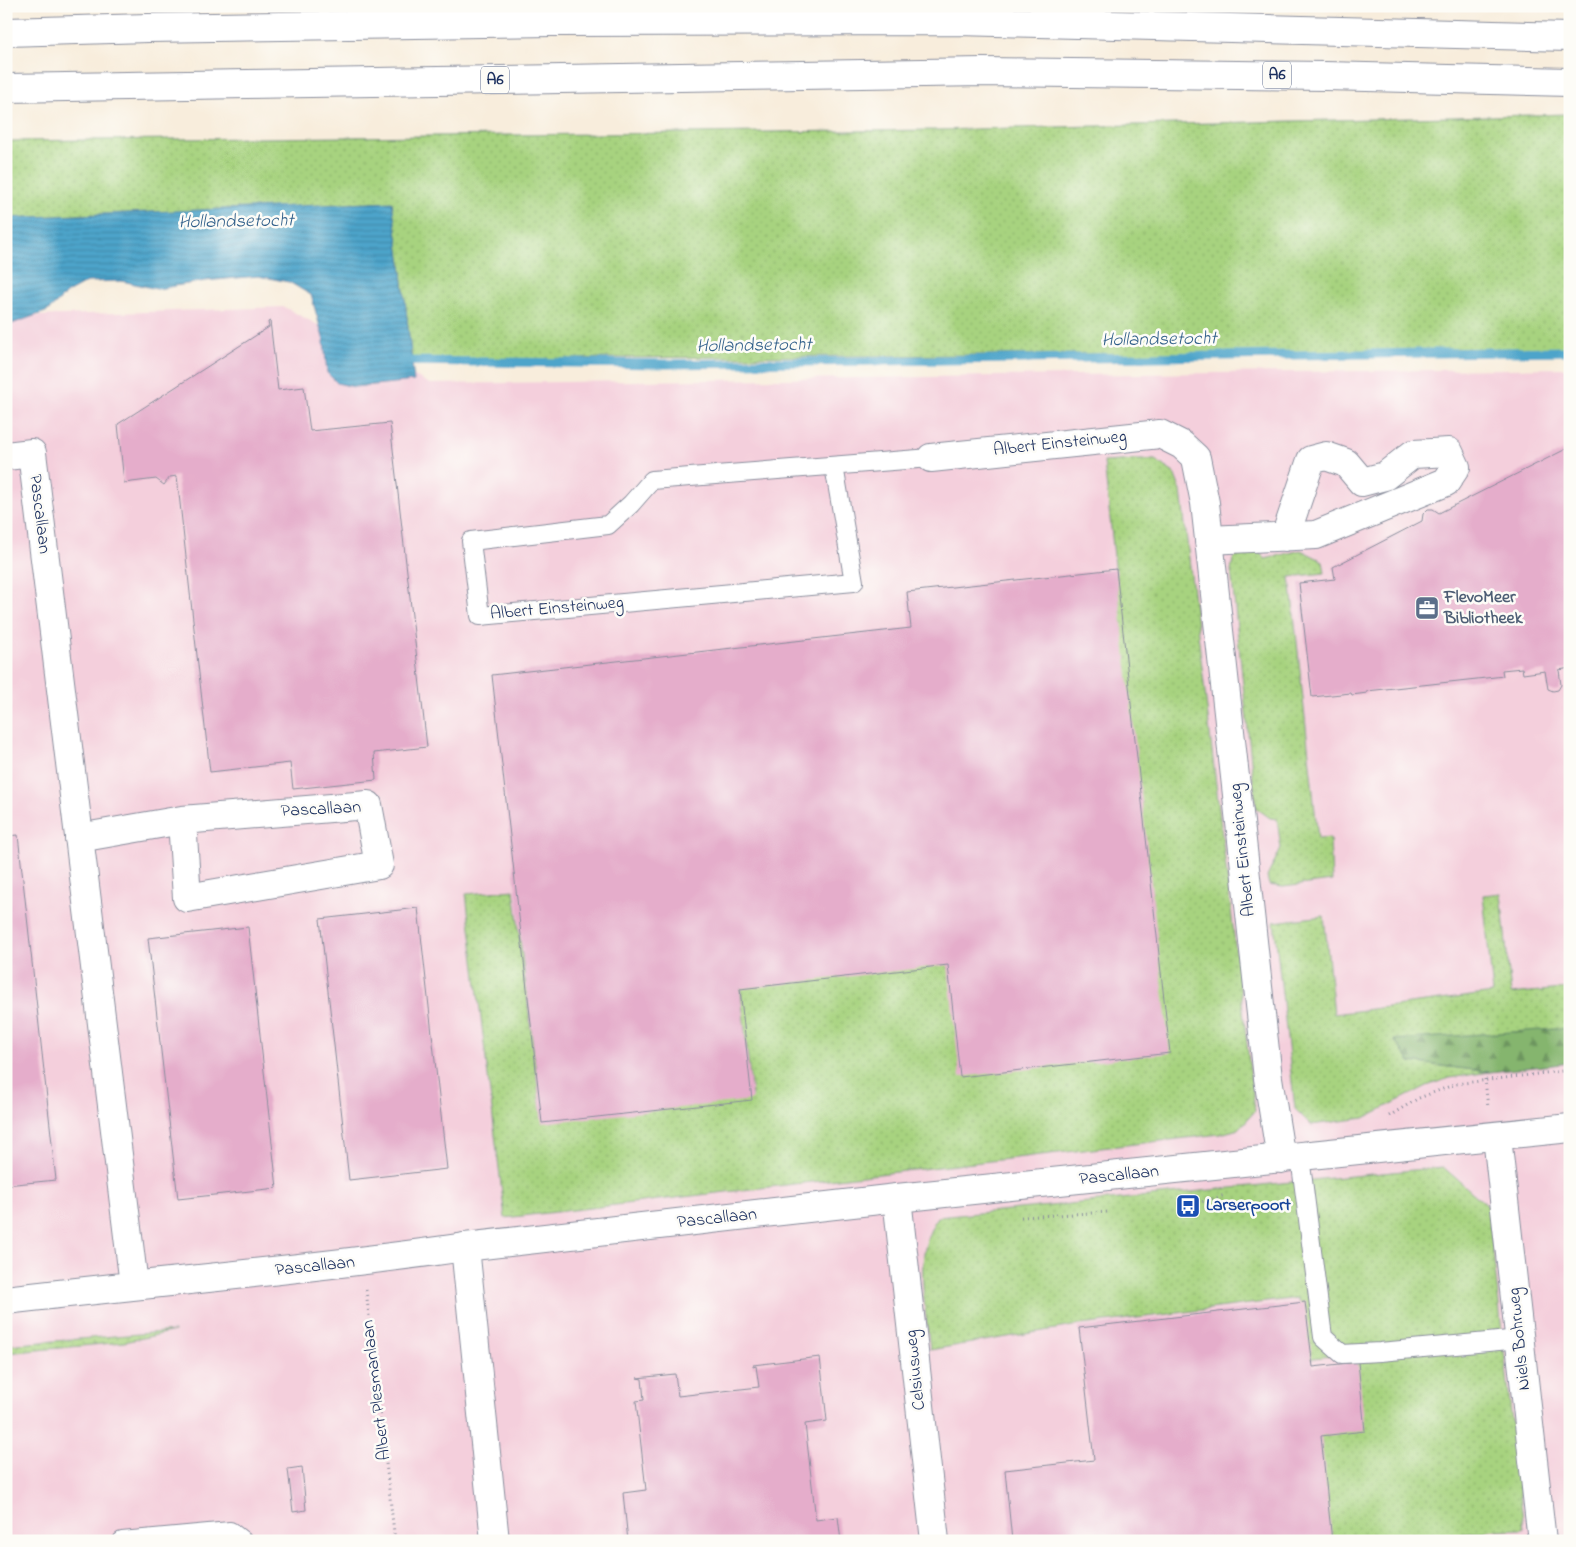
<svg xmlns="http://www.w3.org/2000/svg" width="1576" height="1547" font-family="'Indie Flower',sans-serif">
  <style>
    .built { fill: #f4cfdc }
    .grass { fill: url(#grass-dots); stroke: #61816e }
    .forest { fill: url(#forest-firs); stroke: #507266 }
    .water { fill: url(#water-rules); stroke: #346a94 }
    .lines { fill: none; stroke-linecap: round; stroke-linejoin: round }
    .stream { stroke: #4da4ca; stroke-width: 9 }
    .building { fill: #e5adcb }
    .lane-casing { stroke: #8a8e9d; stroke-width: 20 }
    .street-casing { stroke: #8a8e9d; stroke-width: 30 }
    .secondary-casing { stroke: #8a8e9d; stroke-width: 30 }
    .highway-casing { stroke: #8a8e9d; stroke-width: 30 }
    .path { stroke: #8a8e9d; stroke-width: 3; stroke-dasharray: 1 4; stroke-linecap: butt }
    .lane { stroke: #fff; stroke-width: 18 }
    .street { stroke: #fff; stroke-width: 28 }
    .secondary { stroke: #fff; stroke-width: 28 }
    .highway { stroke: #fff; stroke-width: 28 }
    .labels { text-anchor: middle; dominant-baseline: central; stroke-width: 5; stroke-linejoin: round; paint-order: stroke }
    .shield { fill: #fdfcf7; stroke: #5f6c8c; stroke-width: 1 }
    .shield-label { font-size: 16px; font-weight: bold; fill: #1b2f5e }
    .street-label { font-size: 18px; fill: #1b2f5e; stroke: #fdfcf7 }
    .service-label { font-size: 18px; font-weight: bold; fill: #4e5e75; stroke: #fdfcf7; text-anchor: start }
    .transit-label { font-size: 18px; font-weight: bold; fill: #164399; stroke: #fdfcf7; text-anchor: start }
    .water-label { font-size: 19px; font-style: italic; fill: #2f5e89; stroke: #fdfcf7 }
  </style>
  <defs>
    <pattern id="grass-dots" width="8" height="8" patternUnits="userSpaceOnUse" patternTransform="scale(1.25)"><rect width="8" height="8" fill="#a7d37f"/><path d="M2 2h.1M6 6h.1" fill="none" stroke="#8fb570" stroke-width="1.8" stroke-linecap="round"/></pattern>
    <pattern id="forest-firs" width="22" height="20" patternUnits="userSpaceOnUse" patternTransform="scale(1.25)"><rect width="22" height="20" fill="#85b56e"/><path d="M5 1l3.5 6h-7zM16 11l3.5 6h-7z" fill="#6c945e"/></pattern>
    <pattern id="water-rules" width="6" height="5" patternUnits="userSpaceOnUse" patternTransform="scale(1.25)"><rect width="6" height="5" fill="#4da4ca"/><path d="M0 2.5h6" fill="none" stroke="#3f86a7"/></pattern>
  </defs>
  <rect width="100%" height="100%" fill="#fdfcf7"/>
  <filter id="ink" filterUnits="userSpaceOnUse"><feTurbulence type="fractalNoise" baseFrequency=".02" numOctaves="2"/><feDisplacementMap in="SourceGraphic" scale="10" xChannelSelector="R" yChannelSelector="G"/><feConvolveMatrix kernelMatrix="1 2 1 2 8 2 1 2 1" color-interpolation-filters="sRGB"/></filter>
  <filter id="wash" filterUnits="userSpaceOnUse"><feTurbulence type="fractalNoise" baseFrequency=".0096" numOctaves="4" result="noise"/><feDisplacementMap in="SourceGraphic" scale="20" xChannelSelector="R" yChannelSelector="G"/><feGaussianBlur stdDeviation="1.12" result="paint"/><feColorMatrix in="noise" values="0 0 0 0 0 0 0 0 0 0 0 0 0 0 0 0 0 1.4 0 .05"/><feComposite in="paint" operator="in"/></filter>
  <g filter="url(#wash)">
    <rect width="100%" height="100%" fill="#f8eddc"/>
    <path class="built" d="M284,307L430,384L1570,368V1541H6V317Z"/>
    <g class="grass">
      <path d="M1570,114V350L610,358L412,363L401,264L392,203L6,218V141L935,130Z"/>
      <path d="M1135,460H1155L1174,473L1181,491L1255,1111L1239,1129L1220,1134L505,1218L466,894L514,890L542,1119L752,1096L740,985L948,961L1166,1044L1104,462Z"/>
      <path d="M1257,547L1265,559L1301,550L1323,561L1325,573L1290,577L1318,839L1330,838L1332,881L1283,887L1269,885L1267,877L1281,848L1277,819L1270,818L1256,808L1231,570L1233,559L1241,550Z"/>
      <path d="M1501,893L1511,994L1570,988V1029L1518,1033L1411,1062L1490,1072L1449,1078L1427,1086L1364,1118L1311,1125L1295,1109L1274,922L1324,916L1334,1014L1493,993L1483,895Z"/>
      <path d="M1443,1167L1488,1206L1524,1529L1497,1530L1405,1541H1328L1314,1431L1356,1425L1347,1354L1306,1359L1298,1298L1073,1326L930,1350C926,1308 912,1253 938,1217Z"/>
      <path d="M175,1331L124,1342L6,1353V1345Z"/>
    </g>
    <path class="forest" d="M1570,1028V1063L1490,1072L1410,1062L1394,1040Z"/>
    <path class="water" d="M392,202L401,264L414,381L354,387L337,383L327,373L324,341L311,295L289,282L258,276L205,281L157,289L122,281L87,282L67,293L48,311L6,326V218Z"/>
    <g class="lines">
      <path class="stream" d="M401,361L667,364L1570,351"/>
    </g>
    <g id="blocks">
      <g class="building">
        <path d="M270,321L278,390L304,387L310,431L390,423L427,747L374,753L376,780L293,789L290,763L210,772L177,476L170,477L164,485L156,479L124,483L118,424L269,327L268,322Z"/>
        <path d="M1570,447V668L1559,670L1561,685L1558,690L1553,691L1548,689L1545,671L1523,674L1522,668L1502,670L1503,676L1495,677L1367,691V693L1352,695L1351,693L1312,697L1299,583L1335,579L1333,567L1422,521L1423,514L1428,509H1433L1439,513Z"/>
        <path d="M1116,569L1170,1053L960,1077L948,965L740,989L752,1100L542,1123L492,675L911,628L907,592Z"/>
        <path d="M18,835L56,1180L6,1185V836Z"/>
        <path d="M418,908L447,1169L349,1180L320,919Z"/>
        <path d="M248,927L277,1188L178,1199L148,938Z"/>
        <path d="M1305,1302L1313,1367L1358,1362L1365,1431L1321,1436L1332,1541H1012L1005,1470L1094,1460L1079,1328Z"/>
        <path d="M820,1357L827,1421L805,1424L816,1520L838,1517L841,1541H628L623,1493L646,1490L636,1401L644,1400L642,1379L637,1378L675,1374L678,1396L759,1387L756,1366L753,1367V1365Z"/>
        <path d="M302,1467L306,1510L293,1512L288,1469Z"/>
      </g>
    </g>
  </g>
  <g filter="url(#ink)">
    <use href="#blocks" fill-opacity="0" stroke="#8a8e9d" stroke-width="1"/>
    <g class="lines">
      <defs>
        <g id="lane">
          <path d="M834,466L854,582L480,616L471,541L608,525L631,504L652,480L931,458"/>
          <path d="M1300,1157L1323,1337L1342,1354L1380,1352L1520,1339"/>
          <path d="M122,1541L230,1531L243,1541"/>
        </g>
        <g id="street">
          <path d="M6,456L32,453L134,1285"/>
          <path d="M931,458L1160,434L1182,445L1196,458L1205,503L1268,1078L1281,1159"/>
          <path d="M1209,540L1316,535L1446,482L1456,467L1449,452L1413,454L1385,476L1362,482L1346,463L1326,456L1311,460L1285,537"/>
          <path d="M79,838L182,820L368,805L379,865L187,898L182,820"/>
          <path d="M1497,1137L1542,1541"/>
          <path d="M897,1198L935,1541"/>
          <path d="M6,1300C159,1282 313,1269 465,1247"/>
        </g>
        <path id="secondary" d="M495,1541L465,1247L897,1198L1570,1128"/>
        <g id="highway">
          <path d="M6,32L148,28L553,22L958,21L1570,37"/>
          <path d="M6,88L983,72L1325,76L1570,82"/>
        </g>
      </defs>
      <use href="#lane" class="lane-casing"/>
      <use href="#street" class="street-casing"/>
      <use href="#secondary" class="secondary-casing"/>
      <use href="#highway" class="highway-casing"/>
      <g class="path">
        <path d="M1485,1079L1488,1108"/>
        <path d="M1389,1116L1419,1098L1456,1084L1570,1070"/>
        <path d="M1188,1206L1225,1195"/>
        <path d="M1021,1217L1108,1212"/>
        <path d="M366,1290L395,1541"/>
      </g>
      <use href="#lane" class="lane"/>
      <use href="#street" class="street"/>
      <use href="#secondary" class="secondary"/>
      <use href="#highway" class="highway"/>
    </g>
  </g>
  <defs>
    <symbol id="office-square" viewBox="-11 -11 22 22"><rect x="-9" y="-9" width="18" height="18" rx="4" fill="#5c6f8a" stroke="#fdfcf7"/><path d="M-6-3h4V-5.5h4V-3h4V5H-6ZM-1-4.5V-3h2v-1.5ZM-6 0V1H6V0Z" fill="#fff"/></symbol>
    <symbol id="bus-square" viewBox="-11 -11 22 22"><rect x="-9" y="-9" width="18" height="18" rx="4" fill="#1a4fb4" stroke="#fdfcf7"/><path d="M-5-6H5V4H4V6H2V4H-2V6H-4V4H-5ZM-3.5-4V0h7V-4ZM-3.5 1.2v1.5H-2V1.2ZM2 1.2v1.5H3.5V1.2Z" fill="#fff"/></symbol>
  </defs>
  <g fill-rule="evenodd">
    <use href="#office-square" x="1413" y="594" width="28" height="28"/>
    <use href="#bus-square" x="1174" y="1192" width="28" height="28"/>
  </g>
  <g class="labels">
    <g class="shield">
      <rect x="1263" y="61.5" width="28" height="27" rx="4"/>
      <rect x="481" y="66.5" width="28" height="27" rx="4"/>
    </g>
    <g class="shield-label">
      <text x="1277" y="75">A6</text>
      <text x="495" y="80">A6</text>
    </g>
    <g class="street-label">
      <text transform="translate(1060 444) rotate(-6)">Albert Einsteinweg</text>
      <text transform="translate(39 514) rotate(83)">Pascallaan</text>
      <text transform="translate(557 609) rotate(-5)">Albert Einsteinweg</text>
      <text transform="translate(321 810) rotate(-3)">Pascallaan</text>
      <text transform="translate(1243 850) rotate(-96)">Albert Einsteinweg</text>
      <text transform="translate(1119 1176) rotate(-6)">Pascallaan</text>
      <text transform="translate(717 1219) rotate(-6)">Pascallaan</text>
      <text transform="translate(315 1267) rotate(-6)">Pascallaan</text>
      <text transform="translate(1520 1339) rotate(-96)">Niels Bohrweg</text>
      <text transform="translate(916 1370) rotate(-96)">Celsiusweg</text>
      <text transform="translate(377 1390) rotate(-97)">Albert Plesmanlaan</text>
    </g>
    <g class="service-label">
      <text x="1444" y="598">FlevoMeer<tspan x="1444" dy="21">Bibliotheek</tspan></text>
    </g>
    <g class="transit-label">
      <text x="1206" y="1206">Larserpoort</text>
    </g>
    <g class="water-label">
      <text transform="translate(236 222) rotate(-1)">Hollandsetocht</text>
      <text transform="translate(1159 340) rotate(-1)">Hollandsetocht</text>
      <text transform="translate(754 346) rotate(-1)">Hollandsetocht</text>
    </g>
  </g>
  <rect width="1576" height="1547" fill="none" stroke="#fdfcf7" stroke-width="25"/>
</svg>
